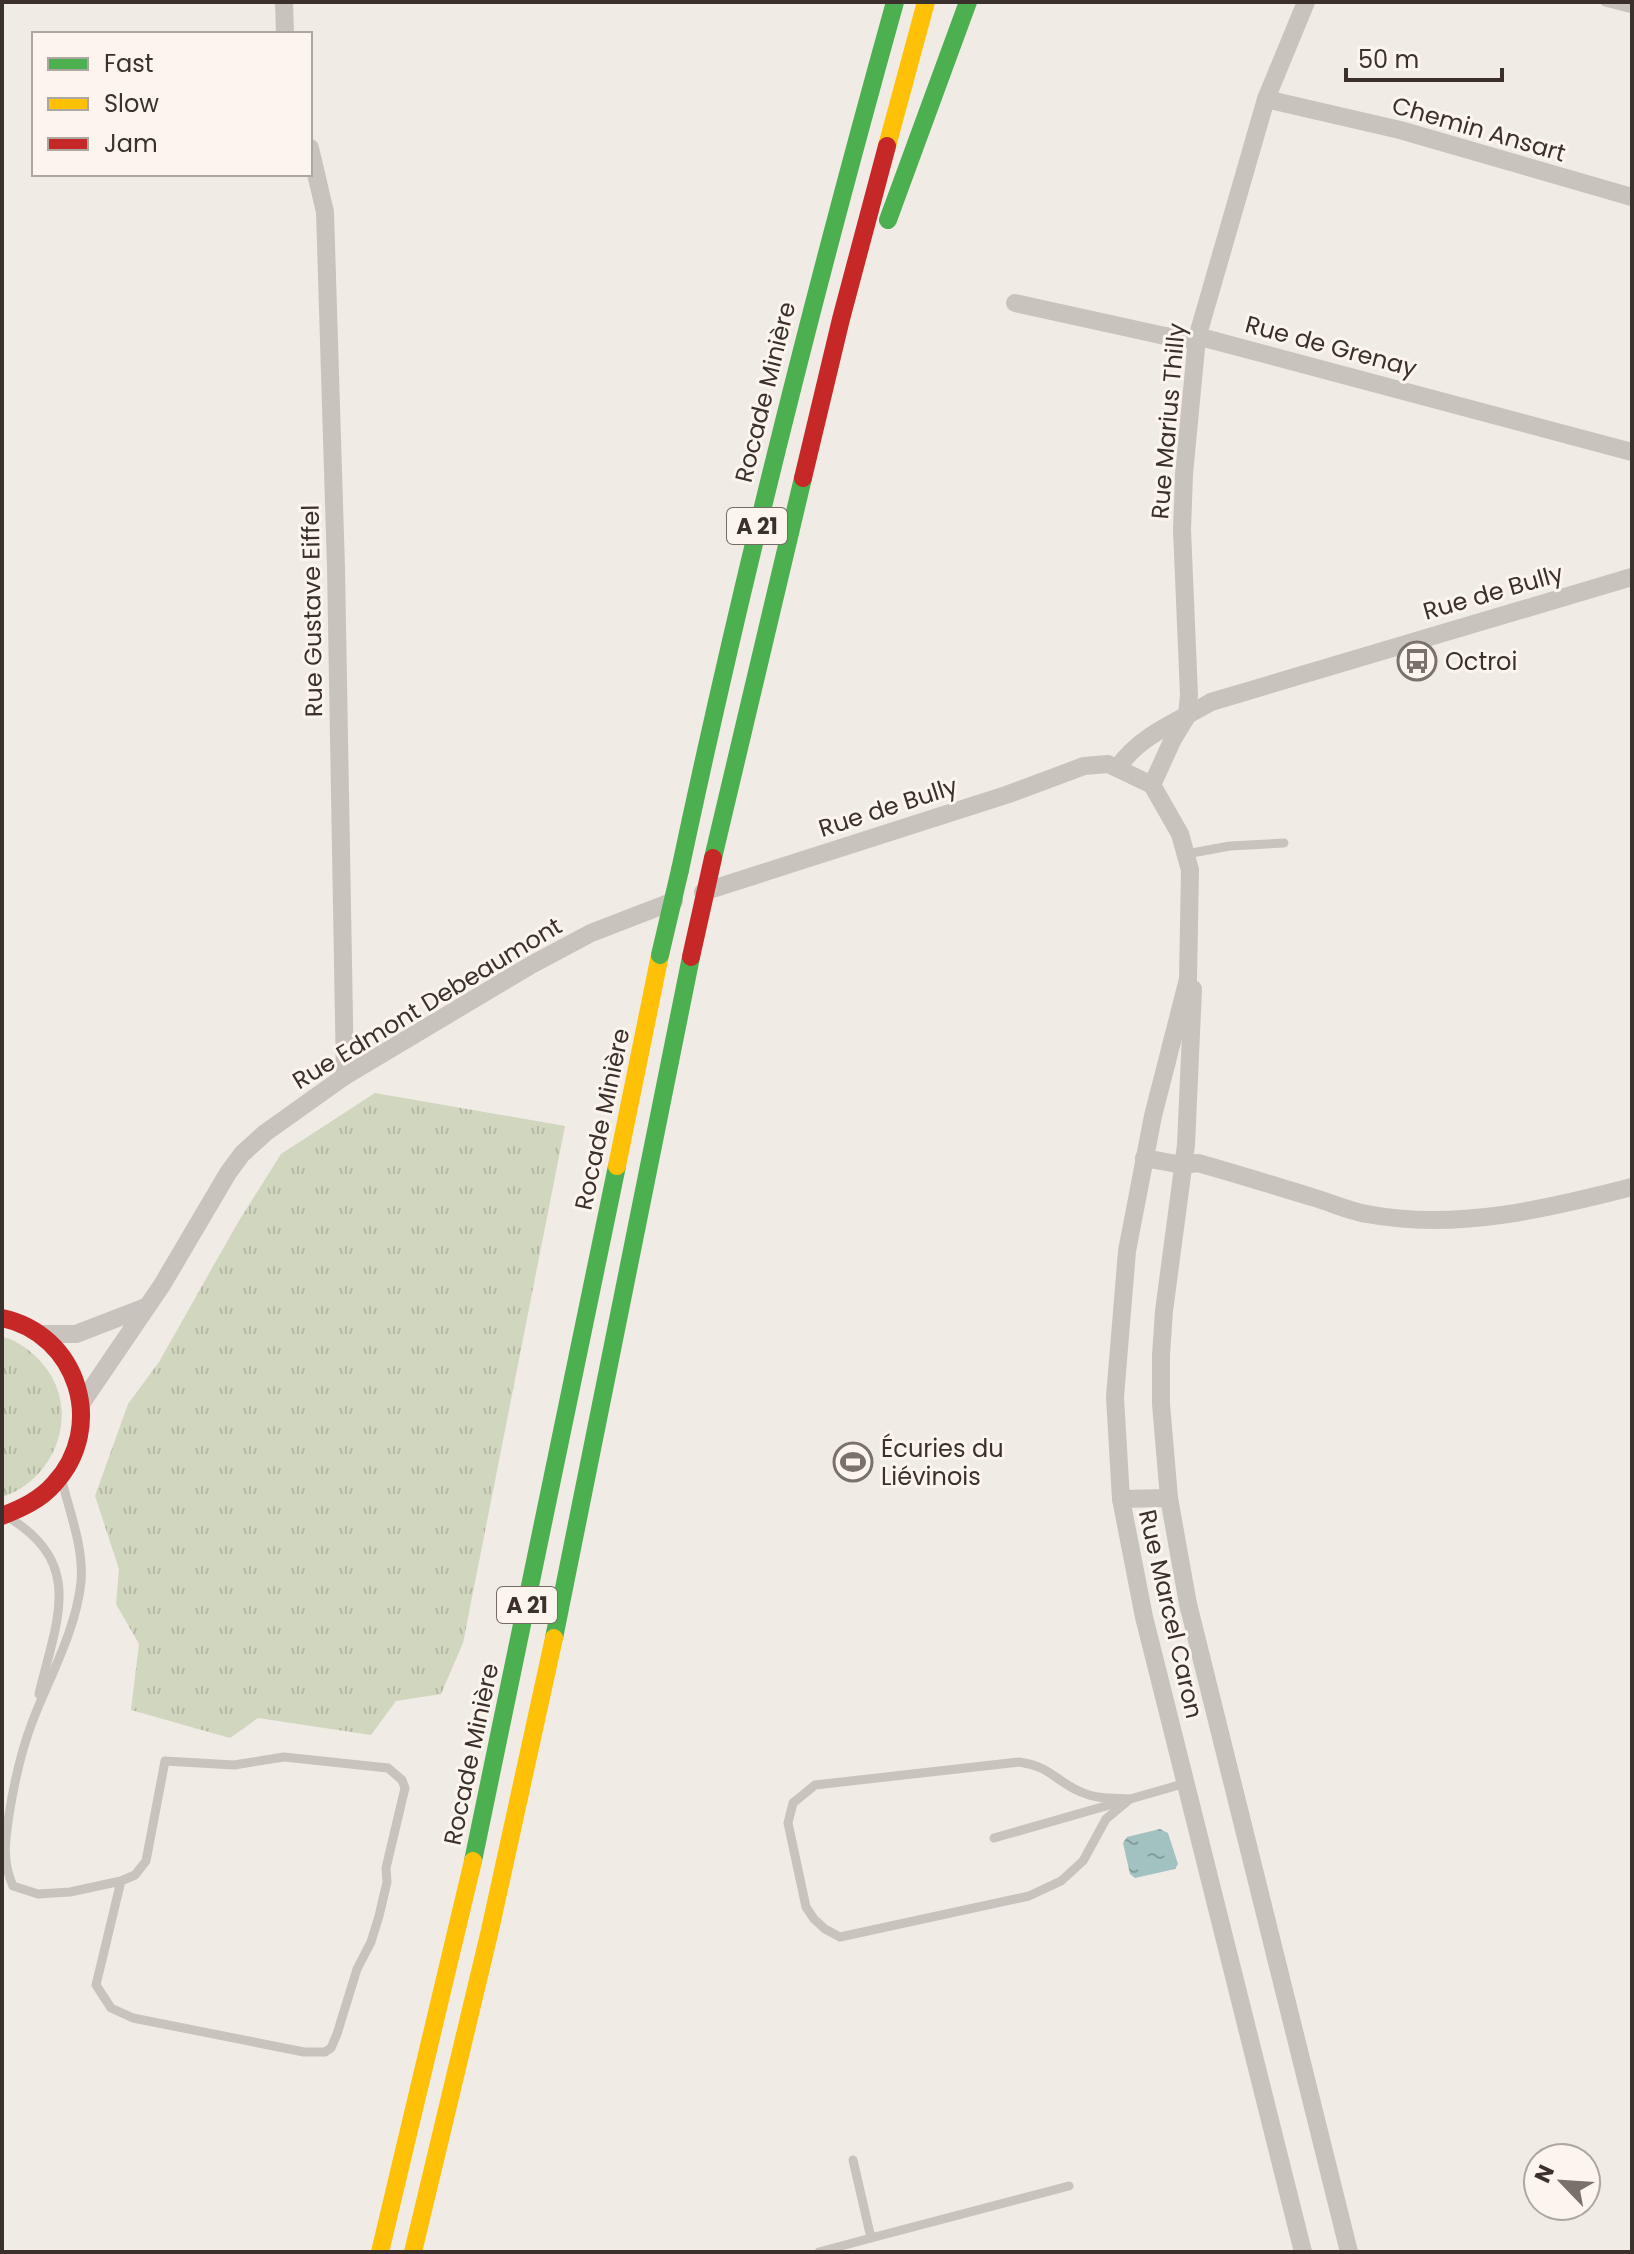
<svg xmlns="http://www.w3.org/2000/svg" width="1634" height="2254" font-family="Poppins,sans-serif">
  <style>
    .grass { fill: url(#grass-tufts) }
    .water { fill: url(#water-ripples) }
    .lines { fill: none; stroke-linecap: round; stroke-linejoin: round }
    .lane { stroke: #c9c3be; stroke-width: 9 }
    .street { stroke: #c9c3be; stroke-width: 18 }
    .fast { stroke: #4caf50; stroke-width: 18 }
    .slow { stroke: #ffc107; stroke-width: 18 }
    .jam { stroke: #c62828; stroke-width: 18 }
    .fast-bridge { stroke: #4caf50; stroke-width: 18 }
    .jam-bridge { stroke: #c62828; stroke-width: 18 }
    .labels { text-anchor: middle; dominant-baseline: central; stroke-width: 6; stroke-linejoin: round; paint-order: stroke }
    .shield { fill: #fbf5ee; stroke: #756b66; stroke-width: 2 }
    .shield-label { font-size: 22px; font-weight: bold; fill: #3b302b }
    .street-label { font-size: 24px; fill: #3b302b; stroke: #fbf5ee }
    .poi-label { font-size: 24px; fill: #3b302b; stroke: #fbf5ee; text-anchor: start }
  </style>
  <defs>
    <pattern id="grass-tufts" width="24" height="20" patternUnits="userSpaceOnUse" patternTransform="scale(2)"><rect width="24" height="20" fill="#d1d6bf"/><path d="M3 7l-1-3M5 7V3M7 7l1-3M15 17l-1-3M17 17v-4M19 17l1-3" fill="none" stroke="#b4b8a4"/></pattern>
    <pattern id="water-ripples" width="26" height="14" patternUnits="userSpaceOnUse" patternTransform="scale(2)"><rect width="26" height="14" fill="#a1c2c1"/><path d="M2 4q2-2 4 0t4 0M15 11q2-2 4 0t4 0" fill="none" stroke="#849e9d"/></pattern>
  </defs>
  <rect width="100%" height="100%" fill="#f0ebe5"/>
  <g class="grass">
    <path d="M375,1093L565,1126L463,1643L441,1694L396,1701L371,1735L258,1718L230,1738L131,1710L139,1644L116,1604L119,1569L95,1496L128,1404L159,1362L237,1224L281,1154Z"/>
    <path d="M2,1337C18,1340 32,1352 42,1363C82,1409 57,1479 2,1497Z"/>
  </g>
  <path class="water" d="M1160,1829L1168,1833L1178,1864L1175,1869L1135,1878L1130,1874L1123,1843L1127,1837Z"/>
  <g class="lines">
    <g class="lane">
      <path d="M1605,2L1632,9"/>
      <path d="M1186,854L1230,846L1284,843"/>
      <path d="M62,1481C70,1513 84,1549 81,1582C76,1630 50,1676 33,1720C21,1751 14,1783 9,1815C5,1841 2,1862 13,1886L38,1894L70,1892L121,1881L135,1875L146,1861L165,1761L234,1765L284,1757L388,1768L402,1780L405,1788L386,1868L387,1882L379,1916L371,1942L357,1969L337,2034L331,2048L325,2052H304L133,2018L111,2008L96,1985L121,1881"/>
      <path d="M8,1517C86,1564 56,1621 39,1694"/>
      <path d="M1019,1762C1052,1767 1055,1781 1081,1792C1096,1799 1114,1798 1130,1799L1106,1819L1083,1861L1061,1881L1029,1896L840,1937L825,1929L814,1919L806,1907L788,1823L793,1803L815,1785Z"/>
      <path d="M994,1838L1186,1783"/>
      <path d="M853,2160L871,2238L1069,2186"/>
      <path d="M819,2252L871,2238"/>
    </g>
    <g class="street">
      <path d="M284,2L285,34"/>
      <path d="M1266,99L1400,130L1632,197"/>
      <path d="M310,148L325,212L336,568L345,1076"/>
      <path d="M1015,303L1165,336L1186,339H1208L1632,452"/>
      <path d="M1118,767C1142,734 1177,722 1211,702L1632,577"/>
      <path d="M1152,785L1180,834L1190,870L1188,979L1153,1116L1127,1251L1115,1397L1121,1499L1144,1617L1303,2252"/>
      <path d="M1152,785L1173,739L1187,716L1189,695L1182,530L1184,474L1197,338L1266,99L1306,2"/>
      <path d="M703,892L1006,795L1084,766L1108,764L1152,785"/>
      <path d="M1193,989L1186,1145L1164,1311L1161,1355V1404L1169,1498L1188,1604L1349,2252"/>
      <path d="M1144,1158L1183,1165L1198,1163C1237,1174 1276,1186 1315,1198C1332,1203 1349,1211 1367,1214C1455,1231 1547,1209 1632,1187"/>
      <path d="M39,1334H76L146,1307"/>
      <path d="M81,1404L162,1285L228,1173L242,1154L265,1133L345,1076L531,965L591,933L674,901"/>
      <path d="M1121,1499L1169,1498"/>
    </g>
    <g class="fast">
      <path d="M888,220L968,2"/>
      <path d="M713,858L803,478"/>
      <path d="M680,870C742,578 815,289 895,2"/>
      <path d="M554,1638L691,957"/>
      <path d="M473,1861L617,1166"/>
    </g>
    <g class="slow">
      <path d="M887,146L926,2"/>
      <path d="M617,1166L660,955"/>
      <path d="M380,2252L473,1861"/>
      <path d="M413,2252L490,1930L554,1638"/>
    </g>
    <g class="jam">
      <path d="M803,478L841,319L887,146"/>
      <path d="M2,1318C78,1334 107,1427 54,1484C40,1500 22,1508 2,1516"/>
    </g>
    <path class="fast-bridge" d="M660,955L680,870"/>
    <path class="jam-bridge" d="M691,957L713,858"/>
  </g>
  <defs>
    <symbol id="bus-ring" viewBox="-11 -11 22 22"><circle r="9.5" fill="#fbf5ee" stroke="#7a716c" stroke-width="1.5"/><path d="M-5-6H5V4H4V6H2V4H-2V6H-4V4H-5ZM-3.5-4V0h7V-4ZM-3.5 1.2v1.5H-2V1.2ZM2 1.2v1.5H3.5V1.2Z" fill="#7a716c"/></symbol>
    <symbol id="stadium-ring" viewBox="-11 -11 22 22"><circle r="9.5" fill="#fbf5ee" stroke="#7a716c" stroke-width="1.5"/><path d="M0-5a6.5 5 0 1 0 0 10a6.5 5 0 1 0 0-10ZM-3.5-1.8h7v3.6h-7Z" fill="#7a716c"/></symbol>
  </defs>
  <g fill-rule="evenodd">
    <use href="#bus-ring" x="1395" y="639" width="44" height="44"/>
    <use href="#stadium-ring" x="831" y="1440" width="44" height="44"/>
  </g>
  <g class="labels">
    <g class="shield">
      <rect x="727" y="508" width="60" height="36" rx="6"/>
      <rect x="497" y="1587" width="60" height="36" rx="6"/>
    </g>
    <g class="shield-label">
      <text x="757" y="526">A 21</text>
      <text x="527" y="1605">A 21</text>
    </g>
    <g class="street-label">
      <text transform="translate(1479 129) rotate(16)">Chemin Ansart</text>
      <text transform="translate(1331 346) rotate(15)">Rue de Grenay</text>
      <text transform="translate(765 392) rotate(-76)">Rocade Minière</text>
      <text transform="translate(1168 421) rotate(-85)">Rue Marius Thilly</text>
      <text transform="translate(1493 592) rotate(-16)">Rue de Bully</text>
      <text transform="translate(312 611) rotate(-91)">Rue Gustave Eiffel</text>
      <text transform="translate(888 807) rotate(-18)">Rue de Bully</text>
      <text transform="translate(427 1003) rotate(-31)">Rue Edmont Debeaumont</text>
      <text transform="translate(602 1119) rotate(-78)">Rocade Minière</text>
      <text transform="translate(1171 1614) rotate(77)">Rue Marcel Caron</text>
      <text transform="translate(471 1754) rotate(-78)">Rocade Minière</text>
    </g>
    <g class="poi-label">
      <text x="1445" y="661">Octroi</text>
      <text x="881" y="1448">Écuries du<tspan x="881" dy="28">Liévinois</tspan></text>
    </g>
  </g>
  <rect width="1634" height="2254" fill="none" stroke="#3b302b" stroke-width="8"/>
  <rect x="32" y="32" width="280" height="144" fill="#fbf5ee" stroke="#aea6a0" stroke-width="2"/>
  <rect x="48" y="58" width="40" height="12" fill="#4caf50" stroke="#aea6a0" stroke-width="2"/>
  <text x="104" y="72" font-size="24" fill="#3b302b">Fast</text>
  <rect x="48" y="98" width="40" height="12" fill="#ffc107" stroke="#aea6a0" stroke-width="2"/>
  <text x="104" y="112" font-size="24" fill="#3b302b">Slow</text>
  <rect x="48" y="138" width="40" height="12" fill="#c62828" stroke="#aea6a0" stroke-width="2"/>
  <text x="104" y="152" font-size="24" fill="#3b302b">Jam</text>
  <g transform="translate(1562 2182) rotate(295)"><circle r="38" fill="#fbf5ee" stroke="#aea6a0" stroke-width="2"/>
  <path d="M0-6L14 30L0 20L-14 30Z" fill="#7a716c"/>
  <text y="-12" font-size="22" font-weight="bold" text-anchor="middle" fill="#3b302b">N</text>
  </g>
  <path d="M1346 68v12h156v-12" fill="none" stroke="#3b302b" stroke-width="4"/>
  <text x="1358" y="68" font-size="24" fill="#3b302b" stroke="#fbf5ee" stroke-width="6" paint-order="stroke">50 m</text>
</svg>
